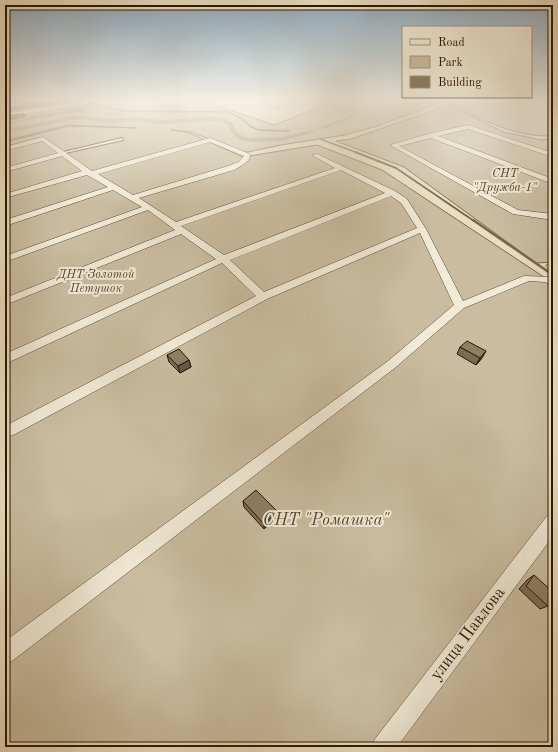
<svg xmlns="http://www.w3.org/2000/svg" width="558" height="752" font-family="'Old Standard TT',serif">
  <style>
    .green { fill: #c9bca0; stroke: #7a6850 }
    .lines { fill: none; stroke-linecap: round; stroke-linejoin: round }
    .stream-far2 { stroke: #76654d; stroke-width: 1.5 }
    .stream-far1 { stroke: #76654d; stroke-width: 2 }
    .stream { stroke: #76654d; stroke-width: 2.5 }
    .canal { fill: #a89a7f; fill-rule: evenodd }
    .lane-casing { stroke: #5a4731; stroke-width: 2 }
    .street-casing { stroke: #5a4731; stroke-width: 1 }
    .lane { fill: #f1ead6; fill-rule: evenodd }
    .street { fill: #f1ead6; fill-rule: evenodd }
    .wall { fill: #796c56; stroke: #2a1501 }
    .shaded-wall { fill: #635846; stroke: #2a1501 }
    .building { fill: #8d7e64; stroke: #2a1501 }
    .labels { text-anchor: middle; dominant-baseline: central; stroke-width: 4; stroke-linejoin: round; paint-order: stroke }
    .far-park-label { font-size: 12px; font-style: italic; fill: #5a4731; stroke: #f1ead6 }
    .near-park-label { font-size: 17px; font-style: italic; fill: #5a4731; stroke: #f1ead6 }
    .near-street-label { font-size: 17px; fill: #2a1501; stroke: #f1ead6 }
  </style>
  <rect width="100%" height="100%" fill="#e9dec0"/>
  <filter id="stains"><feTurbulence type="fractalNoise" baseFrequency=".005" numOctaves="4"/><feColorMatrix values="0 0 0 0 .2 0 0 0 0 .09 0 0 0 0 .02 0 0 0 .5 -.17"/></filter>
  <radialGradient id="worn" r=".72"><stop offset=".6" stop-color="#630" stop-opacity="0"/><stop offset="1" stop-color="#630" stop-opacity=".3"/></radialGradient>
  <g class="green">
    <path d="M5,100H121L122,102L123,100H200L274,125L317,108V100H448L377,126L345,135L281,145L248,152H243L191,132L171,130L187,132L243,157L317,145L382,170L553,283V747H5V142L69,126L137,128L68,125L5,141V123L83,110L82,109L5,121Z"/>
    <path d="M456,100H553V136C513,137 484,120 449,103Z"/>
    <path d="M450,105L503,132L541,140L553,139V262L536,263L404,167L336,141L351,139Z"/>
  </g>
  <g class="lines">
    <g class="stream-far2">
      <path d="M91,104L123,111L227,112L241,118L250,126L258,130L289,131"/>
      <path d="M320,139L358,153"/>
    </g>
    <path class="stream-far1" d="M355,152L396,168L474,221"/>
    <path class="stream" d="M473,220L553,275"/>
    <g class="canal">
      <path d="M332,100H338L334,103L336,107L357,116L325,129H321V127L350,116L330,107V102Z"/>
      <path d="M79,115L109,119L139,117L162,120L212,117L222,118L231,122L237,132L244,137L253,138L282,137L312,130L315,132L282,141L253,142L240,140L233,134L227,124L221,121H212L162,124L139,121L109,123L79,119L5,133V129Z"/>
    </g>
    <defs>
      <g id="lane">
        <path d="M296,100H299L278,108L276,107Z"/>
        <path d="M122,138L123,140L61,154L59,153Z"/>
      </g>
      <g id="street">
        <path d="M88,100H95L86,105L5,117V113Z"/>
        <path d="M468,125L553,153V157L468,129L438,136L553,179V184L431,138L399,146L518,210L553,214V220L513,214L390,145L428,134Z"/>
        <path d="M43,137L92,171L210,138L250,154C251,162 241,166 234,170L139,198L176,222L335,168L312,155L317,154L395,191L407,199L426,229L463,301L524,276L552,277L553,278V286L545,282L529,281L464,308L396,367L12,661L5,664V641L388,361L454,305L420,233L267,299L15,434L10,436L5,434V426L256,296L222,263L5,364V354L216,259L181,234L5,305V298L175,230L148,210L5,262V256L142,207L113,190L5,226V220L108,187L87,175L5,198V194L82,171L62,156L5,172V168L58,153L42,141L5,151V147ZM210,142L244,156L239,162L228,166L133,195L98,174ZM341,170L385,193L224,255L181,226ZM391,196L401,203L417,228L264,292L230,260Z"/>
        <path d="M553,262V271L549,270L546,266Z"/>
        <path d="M553,513V536L397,747H371L375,739L547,516Z"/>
      </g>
    </defs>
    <use href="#lane" class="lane-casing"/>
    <use href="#street" class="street-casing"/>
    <use href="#lane" class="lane"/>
    <use href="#street" class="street"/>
  </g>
  <g class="wall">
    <path d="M460,347L482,358L476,365L457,354Z"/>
    <path d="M167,355L189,360L191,367L180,373L169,362Z"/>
    <path d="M243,501L277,511V517L264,529L244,507Z"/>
    <path d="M534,575L548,606L540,609L519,589L527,580Z"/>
  </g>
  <g class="shaded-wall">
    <path d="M61,100H76L5,111V109Z"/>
    <path d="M24,114L25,116L5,120V117Z"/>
    <path d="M486,351L482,358L476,365L480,358Z"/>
    <path d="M189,360L191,367L180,373L178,366Z"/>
    <path d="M277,511V517L264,529V524Z"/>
  </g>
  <g class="building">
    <path d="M5,100H61L5,109Z"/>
    <path d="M24,114L5,117V116Z"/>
    <path d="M467,341L486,351L480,358L460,347Z"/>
    <path d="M179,349L189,360L178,366L167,355Z"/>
    <path d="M256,490L277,511L264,524L243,501Z"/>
    <path d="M534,575L553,592V599L548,606L526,586Z"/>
  </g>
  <linearGradient id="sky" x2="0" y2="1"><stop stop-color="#8eaabe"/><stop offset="0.49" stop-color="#f5f0e3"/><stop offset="1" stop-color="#f5f0e3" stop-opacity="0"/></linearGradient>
  <rect width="558" height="205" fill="url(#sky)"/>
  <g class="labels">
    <g class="far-park-label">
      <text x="505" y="174">СНТ<tspan x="505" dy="14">"Дружба-1"</tspan></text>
      <text x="96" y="275">ДНТ Золотой<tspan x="96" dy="14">Петушок</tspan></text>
    </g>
    <g class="near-park-label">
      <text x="326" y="520">СНТ "Ромашка"</text>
    </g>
    <g class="near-street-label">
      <text transform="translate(468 634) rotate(-53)">улица Павлова</text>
    </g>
  </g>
  <rect width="558" height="752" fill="none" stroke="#e9dec0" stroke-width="20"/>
  <rect x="6" y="6" width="546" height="740" fill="none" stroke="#2a1501" stroke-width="2"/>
  <rect x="10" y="10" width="538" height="732" fill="none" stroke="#2a1501"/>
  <rect x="402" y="26" width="130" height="72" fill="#f1ead6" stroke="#a19581"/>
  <rect x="410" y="39" width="20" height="6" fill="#f1ead6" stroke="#a19581"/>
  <text x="438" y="46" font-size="12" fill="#2a1501">Road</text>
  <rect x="410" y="56" width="20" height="12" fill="#c9bca0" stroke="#a19581"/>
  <text x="438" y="66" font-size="12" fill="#2a1501">Park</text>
  <rect x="410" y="76" width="20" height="12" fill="#8d7e64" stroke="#a19581"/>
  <text x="438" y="86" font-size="12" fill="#2a1501">Building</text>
  <rect width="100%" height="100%" filter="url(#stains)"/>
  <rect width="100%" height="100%" fill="url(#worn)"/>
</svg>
